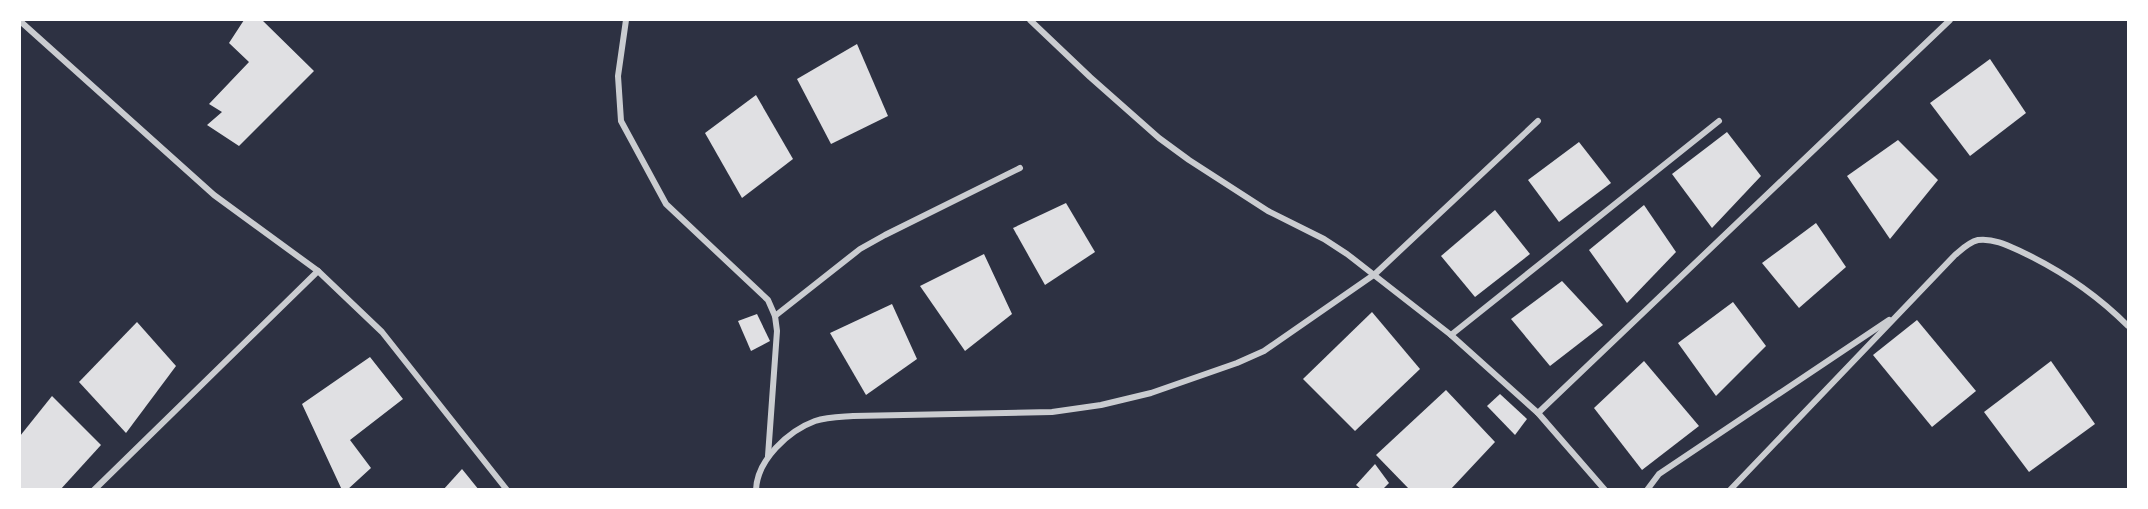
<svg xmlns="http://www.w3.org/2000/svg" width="2148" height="509" font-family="Spectral,serif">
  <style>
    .building { fill: #e0e0e3 }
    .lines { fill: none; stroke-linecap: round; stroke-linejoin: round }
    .minor { stroke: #caccd0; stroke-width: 6 }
  </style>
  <rect width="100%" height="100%" fill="#2d3142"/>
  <g class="building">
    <path d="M244,20H262L314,71L239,146L207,125L222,112L209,104L249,62L229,43Z"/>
    <path d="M857,44L888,116L831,144L797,79Z"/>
    <path d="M1990,59L2026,113L1970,156L1930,103Z"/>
    <path d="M756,95L793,159L742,198L705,133Z"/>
    <path d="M1727,132L1761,176L1712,228L1672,174Z"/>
    <path d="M1898,140L1938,180L1890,239L1847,176Z"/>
    <path d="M1579,142L1611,183L1559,222L1528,180Z"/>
    <path d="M1066,203L1095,252L1045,285L1013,228Z"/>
    <path d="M1644,205L1676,252L1627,303L1589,250Z"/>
    <path d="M1495,210L1530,254L1475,297L1441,256Z"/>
    <path d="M1816,223L1846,267L1799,308L1762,263Z"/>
    <path d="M984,254L1012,314L965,351L920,286Z"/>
    <path d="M1562,281L1603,325L1550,366L1511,319Z"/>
    <path d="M1733,302L1766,346L1716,396L1678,343Z"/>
    <path d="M892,304L917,359L866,395L830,333Z"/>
    <path d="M1372,312L1420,369L1355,431L1303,379Z"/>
    <path d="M757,314L770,341L751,351L738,321Z"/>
    <path d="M1917,320L1976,391L1932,427L1873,355Z"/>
    <path d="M137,322L176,366L126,433L79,382Z"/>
    <path d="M370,357L403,399L350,440L371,468L347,490H342L302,404Z"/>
    <path d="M1644,361L1699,426L1642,470L1594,408Z"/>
    <path d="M2051,361L2095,424L2029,472L1984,412Z"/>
    <path d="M1446,390L1495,442L1450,490H1410L1376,455Z"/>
    <path d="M1500,394L1527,419L1515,435L1487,406Z"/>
    <path d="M52,396L101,445L60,490H22L20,486V436Z"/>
    <path d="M1375,464L1389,483L1382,490H1362L1356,485Z"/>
    <path d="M462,469L479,490H443Z"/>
  </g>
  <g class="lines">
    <g class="minor">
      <path d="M626,20L618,76L621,121L666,204L768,300L775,316L777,331L768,456"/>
      <path d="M1030,20L1090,77L1159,138L1189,160L1268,211L1324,239L1347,254L1451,335L1538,413L1605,490"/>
      <path d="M20,21L214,195L318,271L382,332L507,490"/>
      <path d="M775,316L860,249L885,235L1020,168"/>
      <path d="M1451,335L1719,121"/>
      <path d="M1538,413L1950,20"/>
      <path d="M94,490L318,271"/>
      <path d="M756,490C757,460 788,431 815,421C827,417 840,417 853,416L1052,412L1101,405L1151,393L1237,363L1264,351L1375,274L1538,121"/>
      <path d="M1647,490L1659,474L1889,320"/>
      <path d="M1730,490L1955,255C1962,249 1969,242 1978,240C1994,238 2009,246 2022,252C2062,271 2097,295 2128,326"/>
    </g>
  </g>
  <rect width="2148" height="509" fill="none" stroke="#ffffff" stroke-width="42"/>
</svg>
